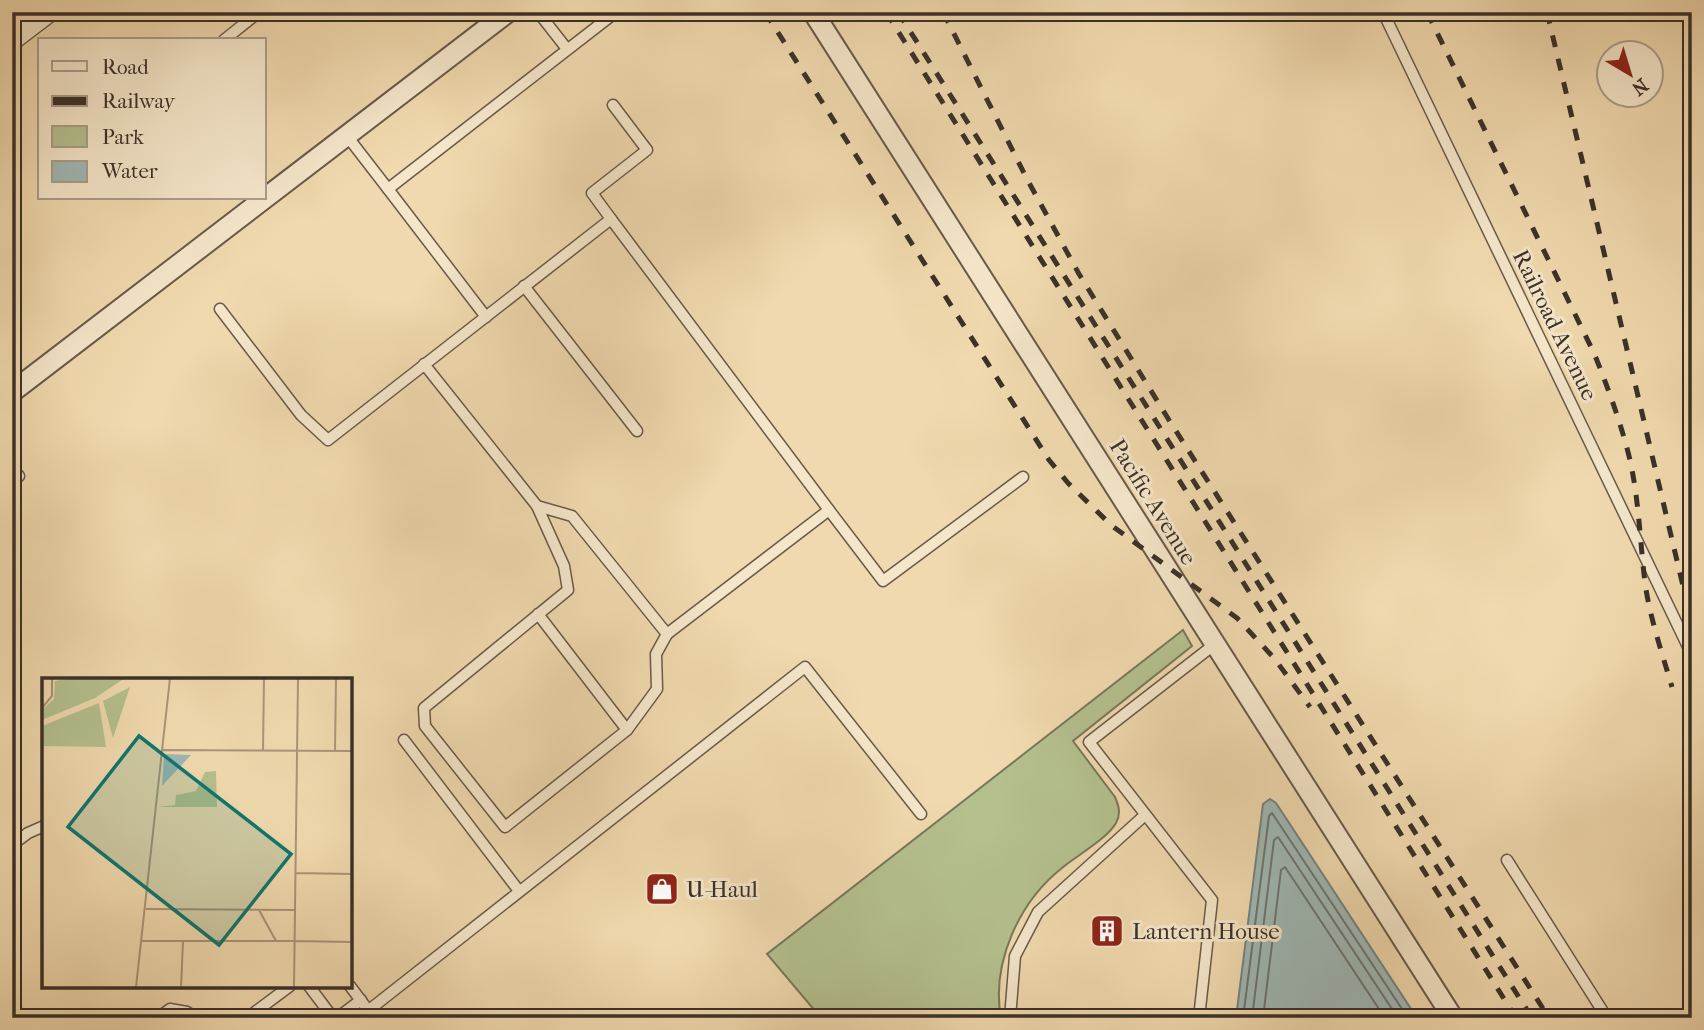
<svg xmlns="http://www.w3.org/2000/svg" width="1704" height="1030" font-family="'IM FELL French Canon',serif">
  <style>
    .green { fill: #b4c08e; stroke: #78785c; stroke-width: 2 }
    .water { fill: #9eb8b5; stroke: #76827d; stroke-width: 2 }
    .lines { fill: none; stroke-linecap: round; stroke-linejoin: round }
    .shore { stroke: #6c746f; stroke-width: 2 }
    .service-casing { stroke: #685a4a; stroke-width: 13 }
    .minor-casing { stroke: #685a4a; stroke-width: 23 }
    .tertiary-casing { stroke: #685a4a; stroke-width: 26 }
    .service { stroke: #f5e6ca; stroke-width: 10 }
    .minor { stroke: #f5e6ca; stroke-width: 19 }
    .tertiary { stroke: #f5e6ca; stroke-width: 23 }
    .rail { stroke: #3b3029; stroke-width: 5; stroke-dasharray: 12 12; stroke-linecap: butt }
    .labels { text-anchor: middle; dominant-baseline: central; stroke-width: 6; stroke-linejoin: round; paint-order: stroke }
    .street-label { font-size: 23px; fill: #3b3029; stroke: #f5e6ca }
    .poi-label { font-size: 23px; fill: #3b3029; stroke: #f5e6ca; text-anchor: start }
    .inset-road { fill: none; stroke: #a89579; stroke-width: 2 }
    .view { fill: #0f766e; fill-opacity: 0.15; stroke: #0f766e; stroke-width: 3.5 }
    .inset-edge { fill: none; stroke: #3b3029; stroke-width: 3.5 }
  </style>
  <rect width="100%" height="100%" fill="#f0d9ae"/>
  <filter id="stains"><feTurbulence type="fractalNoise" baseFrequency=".00286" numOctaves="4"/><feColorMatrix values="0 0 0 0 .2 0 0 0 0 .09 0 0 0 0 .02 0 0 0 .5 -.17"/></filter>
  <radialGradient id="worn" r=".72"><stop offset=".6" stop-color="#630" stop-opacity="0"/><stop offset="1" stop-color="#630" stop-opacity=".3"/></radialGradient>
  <path class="green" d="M1183,630L1192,646L1073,741L1115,797C1119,806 1121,814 1116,823C1107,839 1076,856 1062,868C1019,902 991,963 1001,1018H821L767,954Z"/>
  <path class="water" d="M1270,799L1276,803L1417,1018H1236L1263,804Z"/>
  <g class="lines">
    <g class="shore">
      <path d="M1243,1018L1269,816L1272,813L1408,1018"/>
      <path d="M1252,1018L1274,840L1278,837L1398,1018"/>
      <path d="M1263,1018L1281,870L1285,867L1385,1018"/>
    </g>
    <defs>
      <g id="service">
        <path d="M538,12L567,49"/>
        <path d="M1383,12L1692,655"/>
        <path d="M224,40L254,16L251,12"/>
        <path d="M347,136L388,189L616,12"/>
        <path d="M388,189L486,317"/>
        <path d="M524,286L637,431"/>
        <path d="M220,309L301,415L328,440L611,219L592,193L647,150L613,105"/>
        <path d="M424,364L537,506L564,566L568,590L424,708L425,726L505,827L627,730L538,614"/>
        <path d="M12,468L19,476L12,480"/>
        <path d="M537,506L572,516L667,634L829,510L611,219"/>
        <path d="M829,510L883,581L1023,477"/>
        <path d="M627,730L657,689L656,654L667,634"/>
        <path d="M404,740L519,891"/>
        <path d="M12,845L28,833L44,826"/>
        <path d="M1507,860L1607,1018"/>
        <path d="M309,986L333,1018"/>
        <path d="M350,986L374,1018"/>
        <path d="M12,1005L22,1018"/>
        <path d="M369,1010L805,667L921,814"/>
        <path d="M158,1018L170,1009L187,1012L197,1018"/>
        <path d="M247,1018L290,986"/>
        <path d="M337,1018L361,1000"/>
        <path d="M1010,1018L1015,956L1038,912L1145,815"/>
        <path d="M1199,1018L1212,900L1089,742L1215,644"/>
      </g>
      <g id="minor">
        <path d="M813,12L1453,1018"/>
        <path d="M12,392L508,12"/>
      </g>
      <path id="tertiary" d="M12,38L46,12"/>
    </defs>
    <use href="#service" class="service-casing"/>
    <use href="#minor" class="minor-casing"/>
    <use href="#tertiary" class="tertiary-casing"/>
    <use href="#service" class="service"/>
    <use href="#minor" class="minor"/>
    <use href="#tertiary" class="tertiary"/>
    <g class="rail">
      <path d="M765,12L1049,460L1068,483L1111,525L1237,618L1274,658L1310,707"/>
      <path d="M886,12L1516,1018"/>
      <path d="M898,12L1532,1018"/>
      <path d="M943,12L1027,179L1079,274L1169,420L1549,1018"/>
      <path d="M1427,12L1594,353C1608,388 1621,423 1630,460C1639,501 1640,541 1645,583C1650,618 1662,653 1672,687"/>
      <path d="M1547,12L1692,624"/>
    </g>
  </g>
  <defs>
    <symbol id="shop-square" viewBox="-11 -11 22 22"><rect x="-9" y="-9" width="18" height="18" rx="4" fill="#8f2418" stroke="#f5e6ca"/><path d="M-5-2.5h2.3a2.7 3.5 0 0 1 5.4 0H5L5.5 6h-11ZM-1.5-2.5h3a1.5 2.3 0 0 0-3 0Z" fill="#fff"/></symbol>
    <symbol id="building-square" viewBox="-11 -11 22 22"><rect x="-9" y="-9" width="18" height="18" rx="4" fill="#8f2418" stroke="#f5e6ca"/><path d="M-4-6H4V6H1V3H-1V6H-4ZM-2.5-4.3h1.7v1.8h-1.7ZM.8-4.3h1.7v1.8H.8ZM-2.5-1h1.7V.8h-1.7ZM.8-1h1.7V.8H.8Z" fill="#fff"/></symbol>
  </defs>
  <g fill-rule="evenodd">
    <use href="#shop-square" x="643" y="870" width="38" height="38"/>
    <use href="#building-square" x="1088" y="912" width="38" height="38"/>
  </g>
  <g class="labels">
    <g class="street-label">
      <text transform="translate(1555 325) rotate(64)">Railroad Avenue</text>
      <text transform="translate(1153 502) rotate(58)">Pacific Avenue</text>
    </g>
    <g class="poi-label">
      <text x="686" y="889">U-Haul</text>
      <text x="1132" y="931">Lantern House</text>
    </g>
  </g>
  <g transform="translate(42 678)">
    <rect width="310" height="310" fill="#f0d9ae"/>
    <path d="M30,0H83L53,20L0,42V32L12,21L13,3ZM88,9L71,60L61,23ZM57,25L64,69L0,68V48ZM174,93L175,129H116L133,127L134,117L154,113L163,94Z" fill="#b4c08e"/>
    <path d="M123,76L149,77L120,108L122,77Z" fill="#9eb8b5"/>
    <path class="inset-road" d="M0,30L10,18V0M119,72L310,73M221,73L222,0M293,73L294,0M254,195L310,196M104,231L253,232M217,232L234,263M99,263H253M253,263L310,264M94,309L128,0M139,309L141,263M252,309L256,0"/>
    <path class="view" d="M97,58L249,176L177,267L26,149Z"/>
    <rect width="310" height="310" class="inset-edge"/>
  </g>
  <rect width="1704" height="1030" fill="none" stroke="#f0d9ae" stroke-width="42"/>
  <rect x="14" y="14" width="1676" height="1002" fill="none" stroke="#3b3029" stroke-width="3.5"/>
  <rect x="21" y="21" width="1662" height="988" fill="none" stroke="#3b3029" stroke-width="2"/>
  <rect x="38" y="38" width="228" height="161" fill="#f5e6ca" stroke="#ab9d8a" stroke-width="2"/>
  <rect x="52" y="61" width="35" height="10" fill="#f5e6ca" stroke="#ab9d8a" stroke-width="2"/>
  <text x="102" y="74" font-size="21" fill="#3b3029">Road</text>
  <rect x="52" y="96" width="35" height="10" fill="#3b3029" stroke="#ab9d8a" stroke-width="2"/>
  <text x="102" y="108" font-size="21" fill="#3b3029">Railway</text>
  <rect x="52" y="126" width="35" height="21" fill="#b4c08e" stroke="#ab9d8a" stroke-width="2"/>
  <text x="102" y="144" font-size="21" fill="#3b3029">Park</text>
  <rect x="52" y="161" width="35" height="21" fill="#9eb8b5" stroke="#ab9d8a" stroke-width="2"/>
  <text x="102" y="178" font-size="21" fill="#3b3029">Water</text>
  <g transform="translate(1630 74) rotate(142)"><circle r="33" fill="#f5e6ca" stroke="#ab9d8a" stroke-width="2"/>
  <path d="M0-5L12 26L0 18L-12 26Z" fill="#8f2418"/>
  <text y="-10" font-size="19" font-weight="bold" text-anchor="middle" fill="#3b3029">N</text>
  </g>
  <rect width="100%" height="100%" filter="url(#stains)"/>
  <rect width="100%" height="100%" fill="url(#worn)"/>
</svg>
